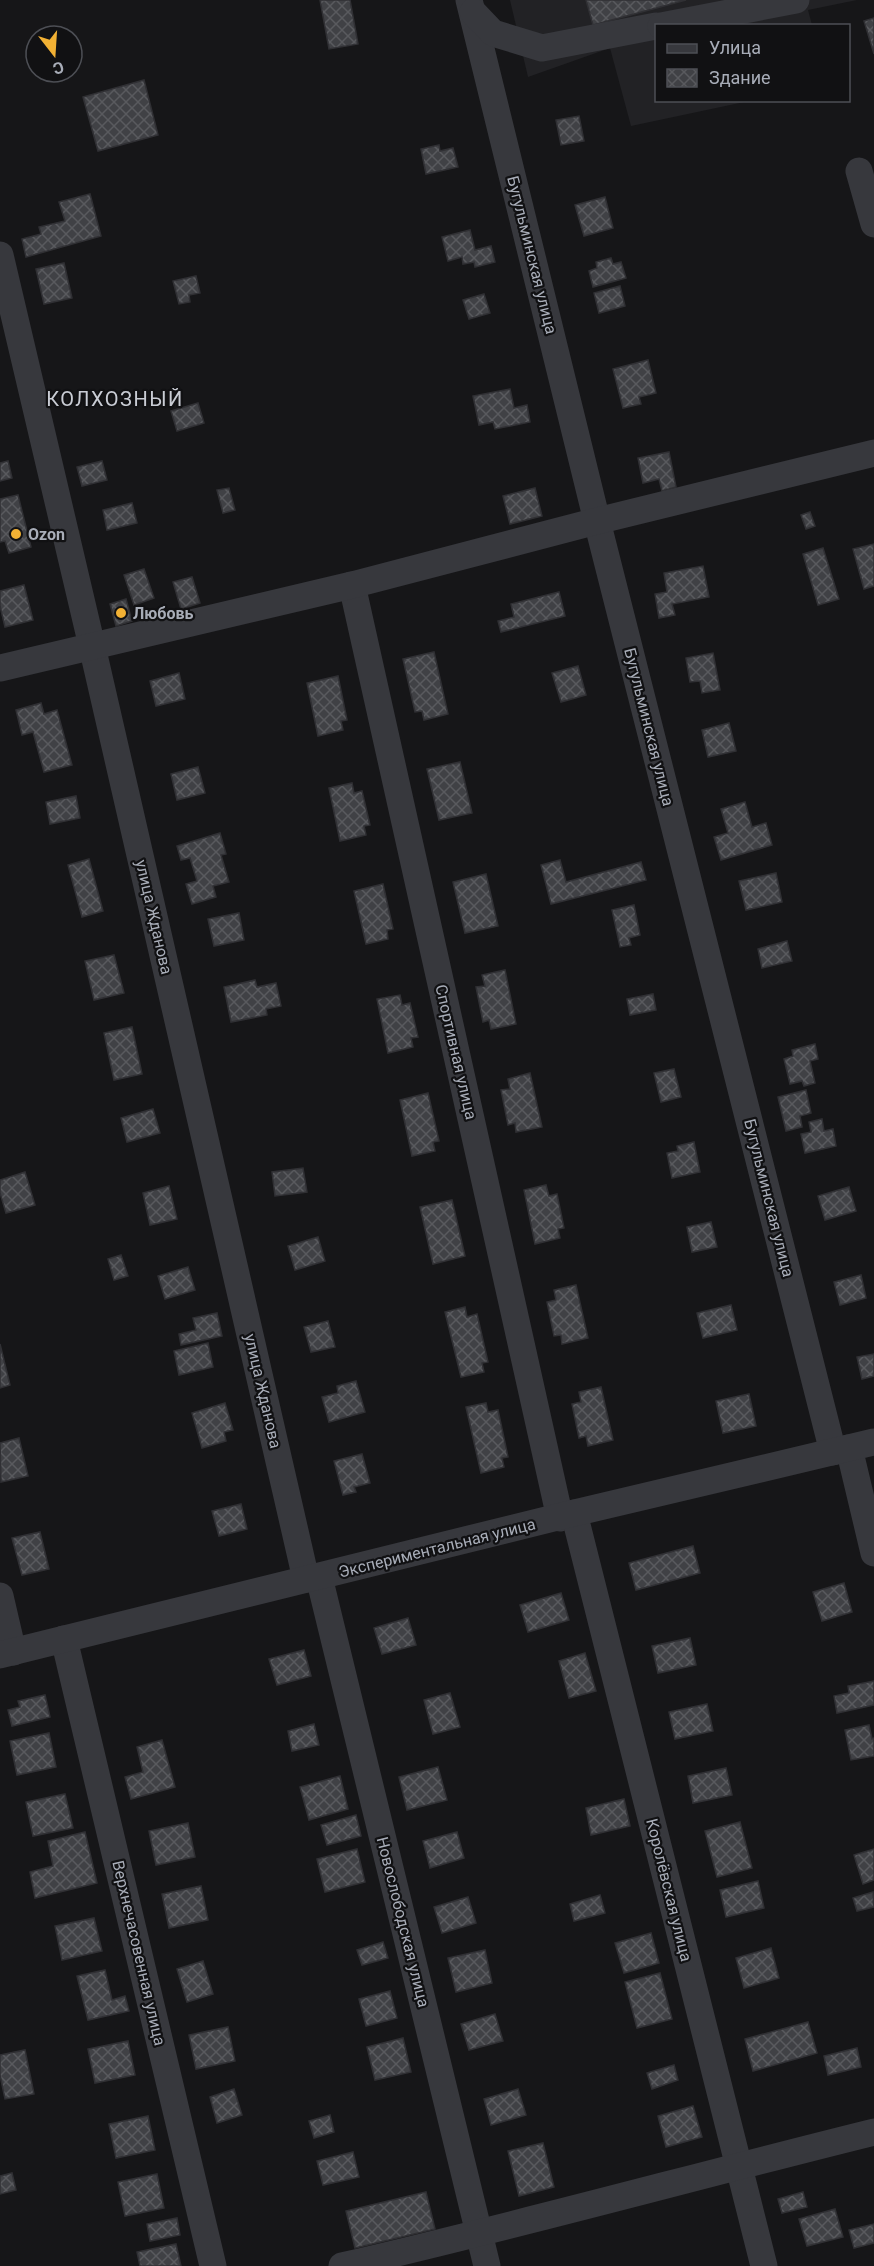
<svg xmlns="http://www.w3.org/2000/svg" width="874" height="2266" font-family="Roboto,sans-serif">
  <style>
    .built { fill: #222225 }
    .building { fill: url(#building-cross-hatch); stroke: #303034; stroke-width: 1.5 }
    .lines { fill: none; stroke-linecap: round; stroke-linejoin: round }
    .minor { stroke: #37383d; stroke-width: 27 }
    .poi-dot { fill: #f2b134; stroke: #111113; stroke-width: 2 }
    .labels { text-anchor: middle; dominant-baseline: central; stroke-width: 4.5; stroke-linejoin: round; paint-order: stroke }
    .street-label { font-size: 16px; fill: #a8adb8; stroke: #111113 }
    .poi-label { font-size: 16px; font-weight: bold; fill: #a8adb8; stroke: #111113; text-anchor: start }
    .quarter-label { font-size: 20px; letter-spacing: 1.5px; fill: #c9ccd4; stroke: #111113 }
  </style>
  <defs>
    <pattern id="building-cross-hatch" width="8" height="8" patternUnits="userSpaceOnUse" patternTransform="scale(1.5)"><rect width="8" height="8" fill="#404145"/><path d="M0 0l8 8M0 8l8-8" fill="none" stroke="#595a5e"/></pattern>
  </defs>
  <rect width="100%" height="100%" fill="#161618"/>
  <path class="built" d="M510,0H857L808,10L812,25L656,26V100L749,101L631,126L610,48L528,77Z"/>
  <g class="building">
    <path d="M320,0H350L358,44L329,49Z"/>
    <path d="M586,0H686L593,25Z"/>
    <path d="M874,18V54L864,21Z"/>
    <path d="M144,80L158,135L98,151L83,97Z"/>
    <path d="M579,116L584,141L561,145L556,120Z"/>
    <path d="M439,145L440,151L453,148L458,167L426,174L421,149Z"/>
    <path d="M90,194L101,236L26,257L22,239L41,234L39,227L65,221L59,202Z"/>
    <path d="M605,197L613,228L584,236L575,205Z"/>
    <path d="M470,230L475,250L491,246L495,262L475,267L474,262L463,264L462,257L448,261L442,237Z"/>
    <path d="M611,258L613,264L621,262L626,278L593,287L589,271L597,268L596,262Z"/>
    <path d="M64,263L72,298L44,304L36,269Z"/>
    <path d="M196,276L200,293L189,295L190,302L179,304L173,281Z"/>
    <path d="M620,286L625,306L599,313L594,293Z"/>
    <path d="M484,294L490,313L469,319L463,300Z"/>
    <path d="M648,360L656,393L639,397L641,404L623,408L613,369Z"/>
    <path d="M510,389L514,408L527,405L530,422L495,429L493,422L479,425L473,396Z"/>
    <path d="M198,403L204,423L177,431L171,411Z"/>
    <path d="M669,452L676,487L662,491L659,479L643,483L638,458Z"/>
    <path d="M8,461L12,478L0,481V463Z"/>
    <path d="M102,461L107,480L82,486L77,467Z"/>
    <path d="M229,488L235,510L223,513L217,490Z"/>
    <path d="M535,488L542,516L510,524L503,496Z"/>
    <path d="M18,495L31,547L9,553L5,541L0,542V499Z"/>
    <path d="M132,503L137,523L107,530L103,510Z"/>
    <path d="M810,512L815,526L806,529L801,515Z"/>
    <path d="M874,544V586L864,589L853,549Z"/>
    <path d="M823,548L839,599L818,605L803,554Z"/>
    <path d="M703,566L709,597L672,604L675,615L659,618L655,594L667,592L664,573Z"/>
    <path d="M144,569L154,598L134,605L124,575Z"/>
    <path d="M192,577L200,603L181,609L173,582Z"/>
    <path d="M24,585L33,620L5,627L0,606V591Z"/>
    <path d="M559,592L565,616L501,632L498,621L514,617L511,604Z"/>
    <path d="M126,599L132,621L116,626L110,604Z"/>
    <path d="M434,652L448,714L424,720L422,711L415,712L403,659Z"/>
    <path d="M713,653L720,690L702,693L700,681L690,682L686,658Z"/>
    <path d="M578,666L586,695L561,702L552,673Z"/>
    <path d="M179,673L185,699L156,706L150,681Z"/>
    <path d="M338,676L347,720L341,721L343,730L318,736L307,683Z"/>
    <path d="M41,703L44,714L57,710L72,765L44,772L33,732L22,735L16,710Z"/>
    <path d="M729,723L736,751L708,757L702,730Z"/>
    <path d="M460,762L472,813L439,820L427,769Z"/>
    <path d="M198,767L205,793L177,800L171,774Z"/>
    <path d="M352,783L354,793L362,791L370,825L364,826L366,835L340,841L329,788Z"/>
    <path d="M76,796L80,818L50,824L46,802Z"/>
    <path d="M745,802L752,827L766,823L772,845L721,860L714,837L728,833L721,809Z"/>
    <path d="M220,833L226,854L221,855L229,882L213,886L216,897L192,904L186,884L197,881L190,858L181,860L177,846Z"/>
    <path d="M89,859L103,911L82,917L68,865Z"/>
    <path d="M560,860L566,882L641,862L646,880L551,904L541,865Z"/>
    <path d="M776,873L782,902L746,910L739,881Z"/>
    <path d="M486,874L498,926L465,933L453,882Z"/>
    <path d="M383,884L393,929L387,930L388,939L366,944L354,891Z"/>
    <path d="M634,905L640,935L629,938L631,945L620,947L612,910Z"/>
    <path d="M239,913L244,940L214,946L208,919Z"/>
    <path d="M787,941L792,961L762,968L758,949Z"/>
    <path d="M114,955L124,993L94,1000L85,961Z"/>
    <path d="M505,970L516,1024L491,1029L489,1020L483,1022L476,987L485,986L482,975Z"/>
    <path d="M255,980L257,987L276,983L281,1006L266,1009L267,1015L231,1022L224,987Z"/>
    <path d="M653,994L656,1010L630,1015L627,999Z"/>
    <path d="M400,995L402,1005L410,1003L418,1037L411,1038L413,1047L388,1053L377,999Z"/>
    <path d="M132,1027L142,1074L114,1080L104,1033Z"/>
    <path d="M815,1044L818,1059L810,1061L815,1083L804,1086L802,1081L790,1084L784,1059L793,1056L792,1050Z"/>
    <path d="M674,1069L681,1097L661,1102L654,1073Z"/>
    <path d="M530,1073L542,1127L516,1132L515,1123L508,1125L501,1090L510,1089L508,1079Z"/>
    <path d="M806,1090L811,1113L800,1116L802,1127L786,1131L778,1097Z"/>
    <path d="M428,1093L439,1141L433,1142L435,1151L412,1156L400,1100Z"/>
    <path d="M153,1109L160,1133L127,1142L121,1118Z"/>
    <path d="M822,1119L824,1131L833,1129L836,1146L805,1153L801,1134L811,1132L809,1122Z"/>
    <path d="M694,1142L700,1172L672,1178L667,1153L678,1151L677,1146Z"/>
    <path d="M303,1168L307,1192L275,1196L272,1172Z"/>
    <path d="M25,1172L35,1205L6,1213L0,1193V1180Z"/>
    <path d="M546,1185L549,1196L557,1194L564,1228L558,1229L560,1238L535,1244L524,1190Z"/>
    <path d="M169,1186L177,1219L150,1225L143,1193Z"/>
    <path d="M849,1187L856,1211L825,1220L818,1196Z"/>
    <path d="M452,1200L465,1256L433,1264L420,1207Z"/>
    <path d="M711,1222L717,1247L692,1252L687,1227Z"/>
    <path d="M318,1237L325,1261L295,1270L288,1246Z"/>
    <path d="M121,1255L128,1276L114,1280L108,1259Z"/>
    <path d="M188,1267L195,1290L165,1299L158,1276Z"/>
    <path d="M861,1275L866,1298L840,1305L834,1282Z"/>
    <path d="M576,1285L588,1338L562,1344L561,1335L554,1336L547,1302L556,1300L554,1290Z"/>
    <path d="M731,1305L737,1330L703,1338L697,1313Z"/>
    <path d="M465,1307L467,1317L477,1314L488,1362L482,1363L484,1372L461,1377L445,1312Z"/>
    <path d="M217,1313L222,1336L181,1345L179,1334L196,1330L193,1318Z"/>
    <path d="M328,1321L335,1347L311,1352L304,1327Z"/>
    <path d="M208,1343L213,1367L179,1375L174,1351Z"/>
    <path d="M0,1344L10,1385L0,1388Z"/>
    <path d="M874,1354V1376L862,1379L857,1357Z"/>
    <path d="M356,1381L365,1412L329,1422L322,1397L338,1393L337,1386Z"/>
    <path d="M601,1387L613,1440L588,1446L586,1436L579,1438L572,1404L581,1402L579,1392Z"/>
    <path d="M749,1394L756,1426L723,1433L716,1401Z"/>
    <path d="M225,1403L233,1430L224,1432L226,1441L202,1448L192,1413Z"/>
    <path d="M486,1403L488,1412L498,1410L508,1457L502,1458L504,1467L481,1473L466,1407Z"/>
    <path d="M19,1438L28,1476L1,1482L0,1443Z"/>
    <path d="M362,1454L370,1483L354,1487L356,1492L343,1495L334,1461Z"/>
    <path d="M241,1504L247,1529L219,1536L212,1511Z"/>
    <path d="M40,1532L49,1569L22,1575L12,1538Z"/>
    <path d="M693,1546L700,1573L636,1590L629,1563Z"/>
    <path d="M844,1583L852,1612L822,1621L813,1592Z"/>
    <path d="M561,1593L569,1620L528,1632L520,1605Z"/>
    <path d="M408,1618L416,1645L382,1654L374,1628Z"/>
    <path d="M690,1638L696,1665L658,1673L652,1646Z"/>
    <path d="M304,1650L311,1676L277,1685L269,1659Z"/>
    <path d="M585,1653L596,1691L569,1698L559,1661Z"/>
    <path d="M874,1681V1705L837,1713L834,1696L849,1693L848,1686Z"/>
    <path d="M450,1693L460,1727L433,1734L424,1700Z"/>
    <path d="M45,1695L50,1717L12,1726L8,1710L20,1707L18,1701Z"/>
    <path d="M707,1704L713,1731L675,1739L669,1712Z"/>
    <path d="M314,1724L319,1745L292,1751L288,1731Z"/>
    <path d="M869,1725L872,1739L874,1738V1756L851,1760L845,1730Z"/>
    <path d="M49,1733L56,1767L17,1775L10,1741Z"/>
    <path d="M162,1740L175,1787L131,1799L125,1777L143,1772L137,1747Z"/>
    <path d="M438,1767L447,1800L407,1810L399,1777Z"/>
    <path d="M726,1768L732,1795L693,1803L688,1776Z"/>
    <path d="M340,1776L348,1809L309,1820L300,1787Z"/>
    <path d="M65,1794L73,1828L33,1836L26,1802Z"/>
    <path d="M624,1799L630,1826L591,1835L586,1808Z"/>
    <path d="M356,1815L361,1836L327,1845L321,1825Z"/>
    <path d="M740,1822L752,1868L717,1877L705,1831Z"/>
    <path d="M188,1823L195,1857L156,1865L149,1831Z"/>
    <path d="M85,1832L97,1883L35,1898L30,1872L53,1866L48,1841Z"/>
    <path d="M457,1832L464,1858L430,1868L423,1841Z"/>
    <path d="M357,1849L365,1882L325,1892L317,1859Z"/>
    <path d="M874,1849V1880L863,1884L854,1855Z"/>
    <path d="M758,1881L764,1908L726,1917L720,1890Z"/>
    <path d="M201,1886L208,1920L169,1928L162,1894Z"/>
    <path d="M873,1892L874,1907L857,1911L853,1898Z"/>
    <path d="M600,1895L605,1913L574,1921L570,1904Z"/>
    <path d="M468,1897L476,1923L442,1933L434,1907Z"/>
    <path d="M94,1918L102,1951L62,1960L55,1926Z"/>
    <path d="M651,1933L659,1963L624,1973L615,1943Z"/>
    <path d="M383,1942L388,1958L362,1965L357,1950Z"/>
    <path d="M771,1948L779,1978L744,1988L736,1958Z"/>
    <path d="M485,1950L492,1983L456,1992L448,1958Z"/>
    <path d="M203,1961L213,1994L187,2002L177,1969Z"/>
    <path d="M105,1970L112,2000L125,1996L129,2011L88,2020L77,1976Z"/>
    <path d="M660,1973L672,2019L637,2028L625,1982Z"/>
    <path d="M390,1991L397,2018L366,2026L359,1999Z"/>
    <path d="M495,2014L503,2041L469,2050L461,2024Z"/>
    <path d="M808,2022L817,2053L753,2071L745,2039Z"/>
    <path d="M228,2027L235,2061L196,2069L189,2035Z"/>
    <path d="M403,2038L411,2072L375,2080L367,2047Z"/>
    <path d="M128,2041L135,2075L95,2083L88,2049Z"/>
    <path d="M857,2048L861,2067L828,2075L824,2056Z"/>
    <path d="M25,2050L34,2094L5,2099L0,2075V2055Z"/>
    <path d="M674,2065L678,2080L652,2089L647,2073Z"/>
    <path d="M234,2089L242,2115L217,2123L210,2097Z"/>
    <path d="M518,2089L526,2115L491,2125L484,2099Z"/>
    <path d="M693,2106L702,2137L666,2147L658,2116Z"/>
    <path d="M330,2115L334,2132L314,2138L309,2121Z"/>
    <path d="M148,2116L155,2150L116,2158L109,2124Z"/>
    <path d="M543,2143L554,2187L519,2196L508,2151Z"/>
    <path d="M353,2152L359,2177L323,2185L317,2161Z"/>
    <path d="M12,2173L16,2190L0,2194V2176Z"/>
    <path d="M157,2174L164,2208L125,2216L118,2182Z"/>
    <path d="M426,2192L435,2229L355,2248L346,2211Z"/>
    <path d="M803,2192L807,2207L782,2213L778,2199Z"/>
    <path d="M835,2209L843,2237L807,2246L799,2219Z"/>
    <path d="M177,2218L180,2235L150,2241L147,2224Z"/>
    <path d="M874,2224V2243L854,2248L849,2230Z"/>
    <path d="M176,2244L181,2266H140L137,2252Z"/>
  </g>
  <g class="lines">
    <g class="minor">
      <path d="M469,0L597,521L833,1452"/>
      <path d="M473,12L493,33L542,48L656,26"/>
      <path d="M661,26L796,0"/>
      <path d="M859,171L874,224"/>
      <path d="M0,255L92,646L306,1579"/>
      <path d="M352,585L560,1518"/>
      <path d="M0,668L352,585L597,521L874,453"/>
      <path d="M849,1448L874,1553"/>
      <path d="M574,1513L764,2266"/>
      <path d="M319,1577L487,2266"/>
      <path d="M0,1596L13,1652"/>
      <path d="M64,1639L213,2266"/>
      <path d="M0,1655L574,1513L874,1442"/>
      <path d="M342,2266C520,2225 696,2176 874,2132"/>
    </g>
  </g>
  <g class="poi-dot">
    <circle cx="16" cy="534" r="6"/>
    <circle cx="121" cy="613" r="6"/>
  </g>
  <g class="labels">
    <g class="street-label">
      <text transform="translate(532 255) rotate(76)">Бугульминская улица</text>
      <text transform="translate(649 727) rotate(76)">Бугульминская улица</text>
      <text transform="translate(154 917) rotate(77)">улица Жданова</text>
      <text transform="translate(456 1052) rotate(77)">Спортивная улица</text>
      <text transform="translate(769 1198) rotate(76)">Бугульминская улица</text>
      <text transform="translate(263 1391) rotate(77)">улица Жданова</text>
      <text transform="translate(437 1548) rotate(-14)">Экспериментальная улица</text>
      <text transform="translate(669 1890) rotate(76)">Королёвская улица</text>
      <text transform="translate(403 1922) rotate(76)">Новослободская улица</text>
      <text transform="translate(139 1953) rotate(77)">Верхнечасовенная улица</text>
    </g>
    <g class="poi-label">
      <text x="28" y="534">Ozon</text>
      <text x="133" y="613">Любовь</text>
    </g>
    <g class="quarter-label">
      <text x="115" y="399">КОЛХОЗНЫЙ</text>
    </g>
  </g>
  <rect x="655" y="24" width="195" height="78" fill="#111113" stroke="#4d4f55" stroke-width="1.5"/>
  <rect x="667" y="44" width="30" height="9" fill="#37383d" stroke="#4d4f55" stroke-width="1.5"/>
  <text x="709" y="54" font-size="18" fill="#a8adb8">Улица</text>
  <rect x="667" y="69" width="30" height="18" fill="url(#building-cross-hatch)" stroke="#4d4f55" stroke-width="1.5"/>
  <text x="709" y="84" font-size="18" fill="#a8adb8">Здание</text>
  <g transform="translate(54 54) rotate(163)"><circle r="28" fill="#111113" stroke="#4d4f55" stroke-width="1.5"/>
  <path d="M0-4.5L10 22L0 15L-10 22Z" fill="#f2b134"/>
  <text y="-9" font-size="16" font-weight="bold" text-anchor="middle" fill="#a8adb8">С</text>
  </g>
</svg>
